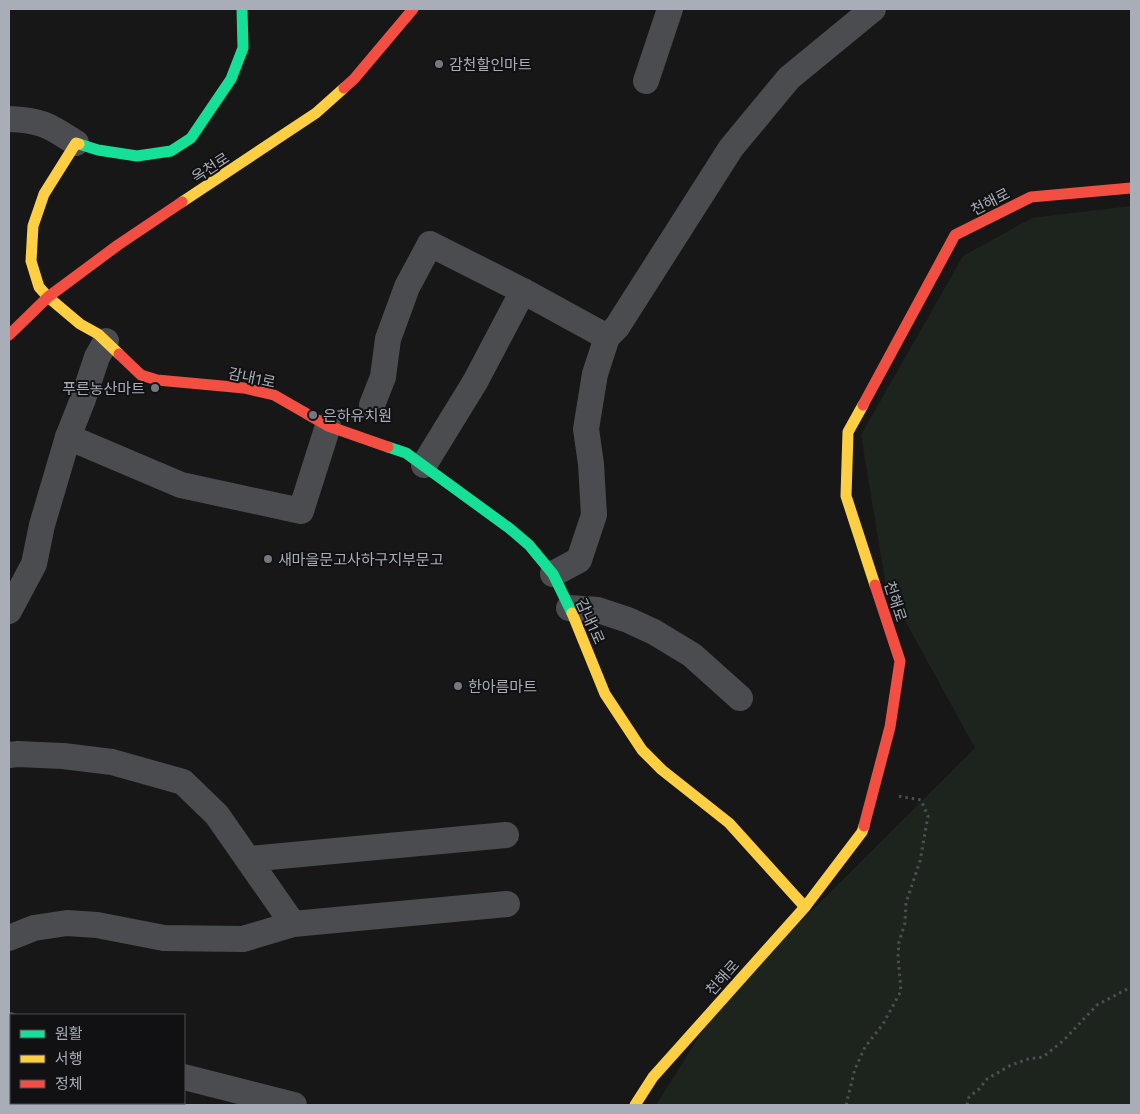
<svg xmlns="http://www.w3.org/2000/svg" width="1140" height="1114" font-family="Commissioner,'Noto Sans KR',sans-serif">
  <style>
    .green { fill: #1d241e }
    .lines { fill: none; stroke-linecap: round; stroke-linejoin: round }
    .path { stroke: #4d4e52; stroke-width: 3; stroke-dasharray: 2.5 4; stroke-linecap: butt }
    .street { stroke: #4b4c50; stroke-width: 26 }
    .fast { stroke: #16e098; stroke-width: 11 }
    .slow { stroke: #ffcf43; stroke-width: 11 }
    .jam { stroke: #f24e42; stroke-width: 11 }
    .poi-dot { fill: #757880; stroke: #111113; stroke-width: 2 }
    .labels { text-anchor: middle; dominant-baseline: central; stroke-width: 4; stroke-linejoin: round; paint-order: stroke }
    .poi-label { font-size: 15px; fill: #a8adb8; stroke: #111113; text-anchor: start }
    .street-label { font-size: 15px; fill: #a8adb8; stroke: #111113 }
  </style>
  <rect width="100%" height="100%" fill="#171717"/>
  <path class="green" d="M1131,206V1105H656L722,1000L975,748L886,586L861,435L963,256L1032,218Z"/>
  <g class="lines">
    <g class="path">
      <path d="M846,1105L855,1069L865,1047L883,1024L901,991L898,957L899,942L905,923L906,903L920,861L928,816L921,800L898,796"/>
      <path d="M967,1105L969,1097L979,1089L987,1079L1011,1065L1028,1059L1043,1057L1064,1040L1097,1005L1131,987"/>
    </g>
    <g class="street">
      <path d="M646,81L670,9"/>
      <path d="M9,119C42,120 50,126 76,143"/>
      <path d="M106,341L97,357L83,399L68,437L181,485L301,511L328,426"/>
      <path d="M372,405L383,377L388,339L407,287L430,244L523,291L607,337"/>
      <path d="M424,465L475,382L523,291"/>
      <path d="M553,574L579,560L594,515L591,464L586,429L595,374L607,337L617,327L731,148L789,78L873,9"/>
      <path d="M569,608L598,610L628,620L654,632L692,655L740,698"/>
      <path d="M9,611L34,564L42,525L68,437"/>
      <path d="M9,755L18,754L63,756L112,762L183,782L217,815L293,924"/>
      <path d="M249,859L506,835"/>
      <path d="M9,938L34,928L67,923L97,925L164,938L243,939L293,924L507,904"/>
      <path d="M9,1025L11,1026"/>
      <path d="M184,1077L294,1105"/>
    </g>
    <g class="fast">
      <path d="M79,144L98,150L137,156L171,151L191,138L231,79L243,48L242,9"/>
      <path d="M388,447L406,453L509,528L529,545L553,574L572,613"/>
    </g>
    <g class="slow">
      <path d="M79,144L76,143L44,194L33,226L31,261L39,287L48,297L80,324L98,334L119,354"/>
      <path d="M182,202L316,113L344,88"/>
      <path d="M863,405L848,432L846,496L875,585"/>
      <path d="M572,613L605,694L642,750L662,770L729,823L805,907"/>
      <path d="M635,1105L653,1077L805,907L862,832L864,826"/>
    </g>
    <g class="jam">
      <path d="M344,88L354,79L413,9"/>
      <path d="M9,335L48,297L118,245L182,202"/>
      <path d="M119,354L141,375L157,380L244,388L274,395L328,426L388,447"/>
      <path d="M863,405L955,235L1031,197L1131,188"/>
      <path d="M864,826L890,727L900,661L875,585"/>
    </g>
  </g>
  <g class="poi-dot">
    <circle cx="439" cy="64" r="5"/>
    <circle cx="155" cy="388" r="5"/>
    <circle cx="313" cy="415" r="5"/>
    <circle cx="268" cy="559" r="5"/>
    <circle cx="458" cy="686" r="5"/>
  </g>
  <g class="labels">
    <g class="poi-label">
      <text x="449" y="64">감천할인마트</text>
      <text x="145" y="388" text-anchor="end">푸른농산마트</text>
      <text x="323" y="415">은하유치원</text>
      <text x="278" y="559">새마을문고사하구지부문고</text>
      <text x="468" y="686">한아름마트</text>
    </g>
    <g class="street-label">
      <text transform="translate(210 167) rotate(-33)">옥천로</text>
      <text transform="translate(990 201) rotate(-27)">천해로</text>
      <text transform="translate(252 377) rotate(12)">감내1로</text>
      <text transform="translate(896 601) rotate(72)">천해로</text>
      <text transform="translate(591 621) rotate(66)">감내1로</text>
      <text transform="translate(722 977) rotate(-48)">천해로</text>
    </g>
  </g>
  <rect width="1140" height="1114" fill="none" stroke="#a8adb8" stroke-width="20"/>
  <rect x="10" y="1014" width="175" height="90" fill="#111113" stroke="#4d4f55"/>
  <rect x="20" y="1030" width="25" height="8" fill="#16e098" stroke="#4d4f55"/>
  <text x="55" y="1039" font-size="15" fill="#a8adb8">원활</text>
  <rect x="20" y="1055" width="25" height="8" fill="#ffcf43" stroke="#4d4f55"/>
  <text x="55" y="1064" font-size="15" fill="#a8adb8">서행</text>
  <rect x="20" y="1080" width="25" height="8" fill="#f24e42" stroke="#4d4f55"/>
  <text x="55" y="1089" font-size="15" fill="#a8adb8">정체</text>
</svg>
